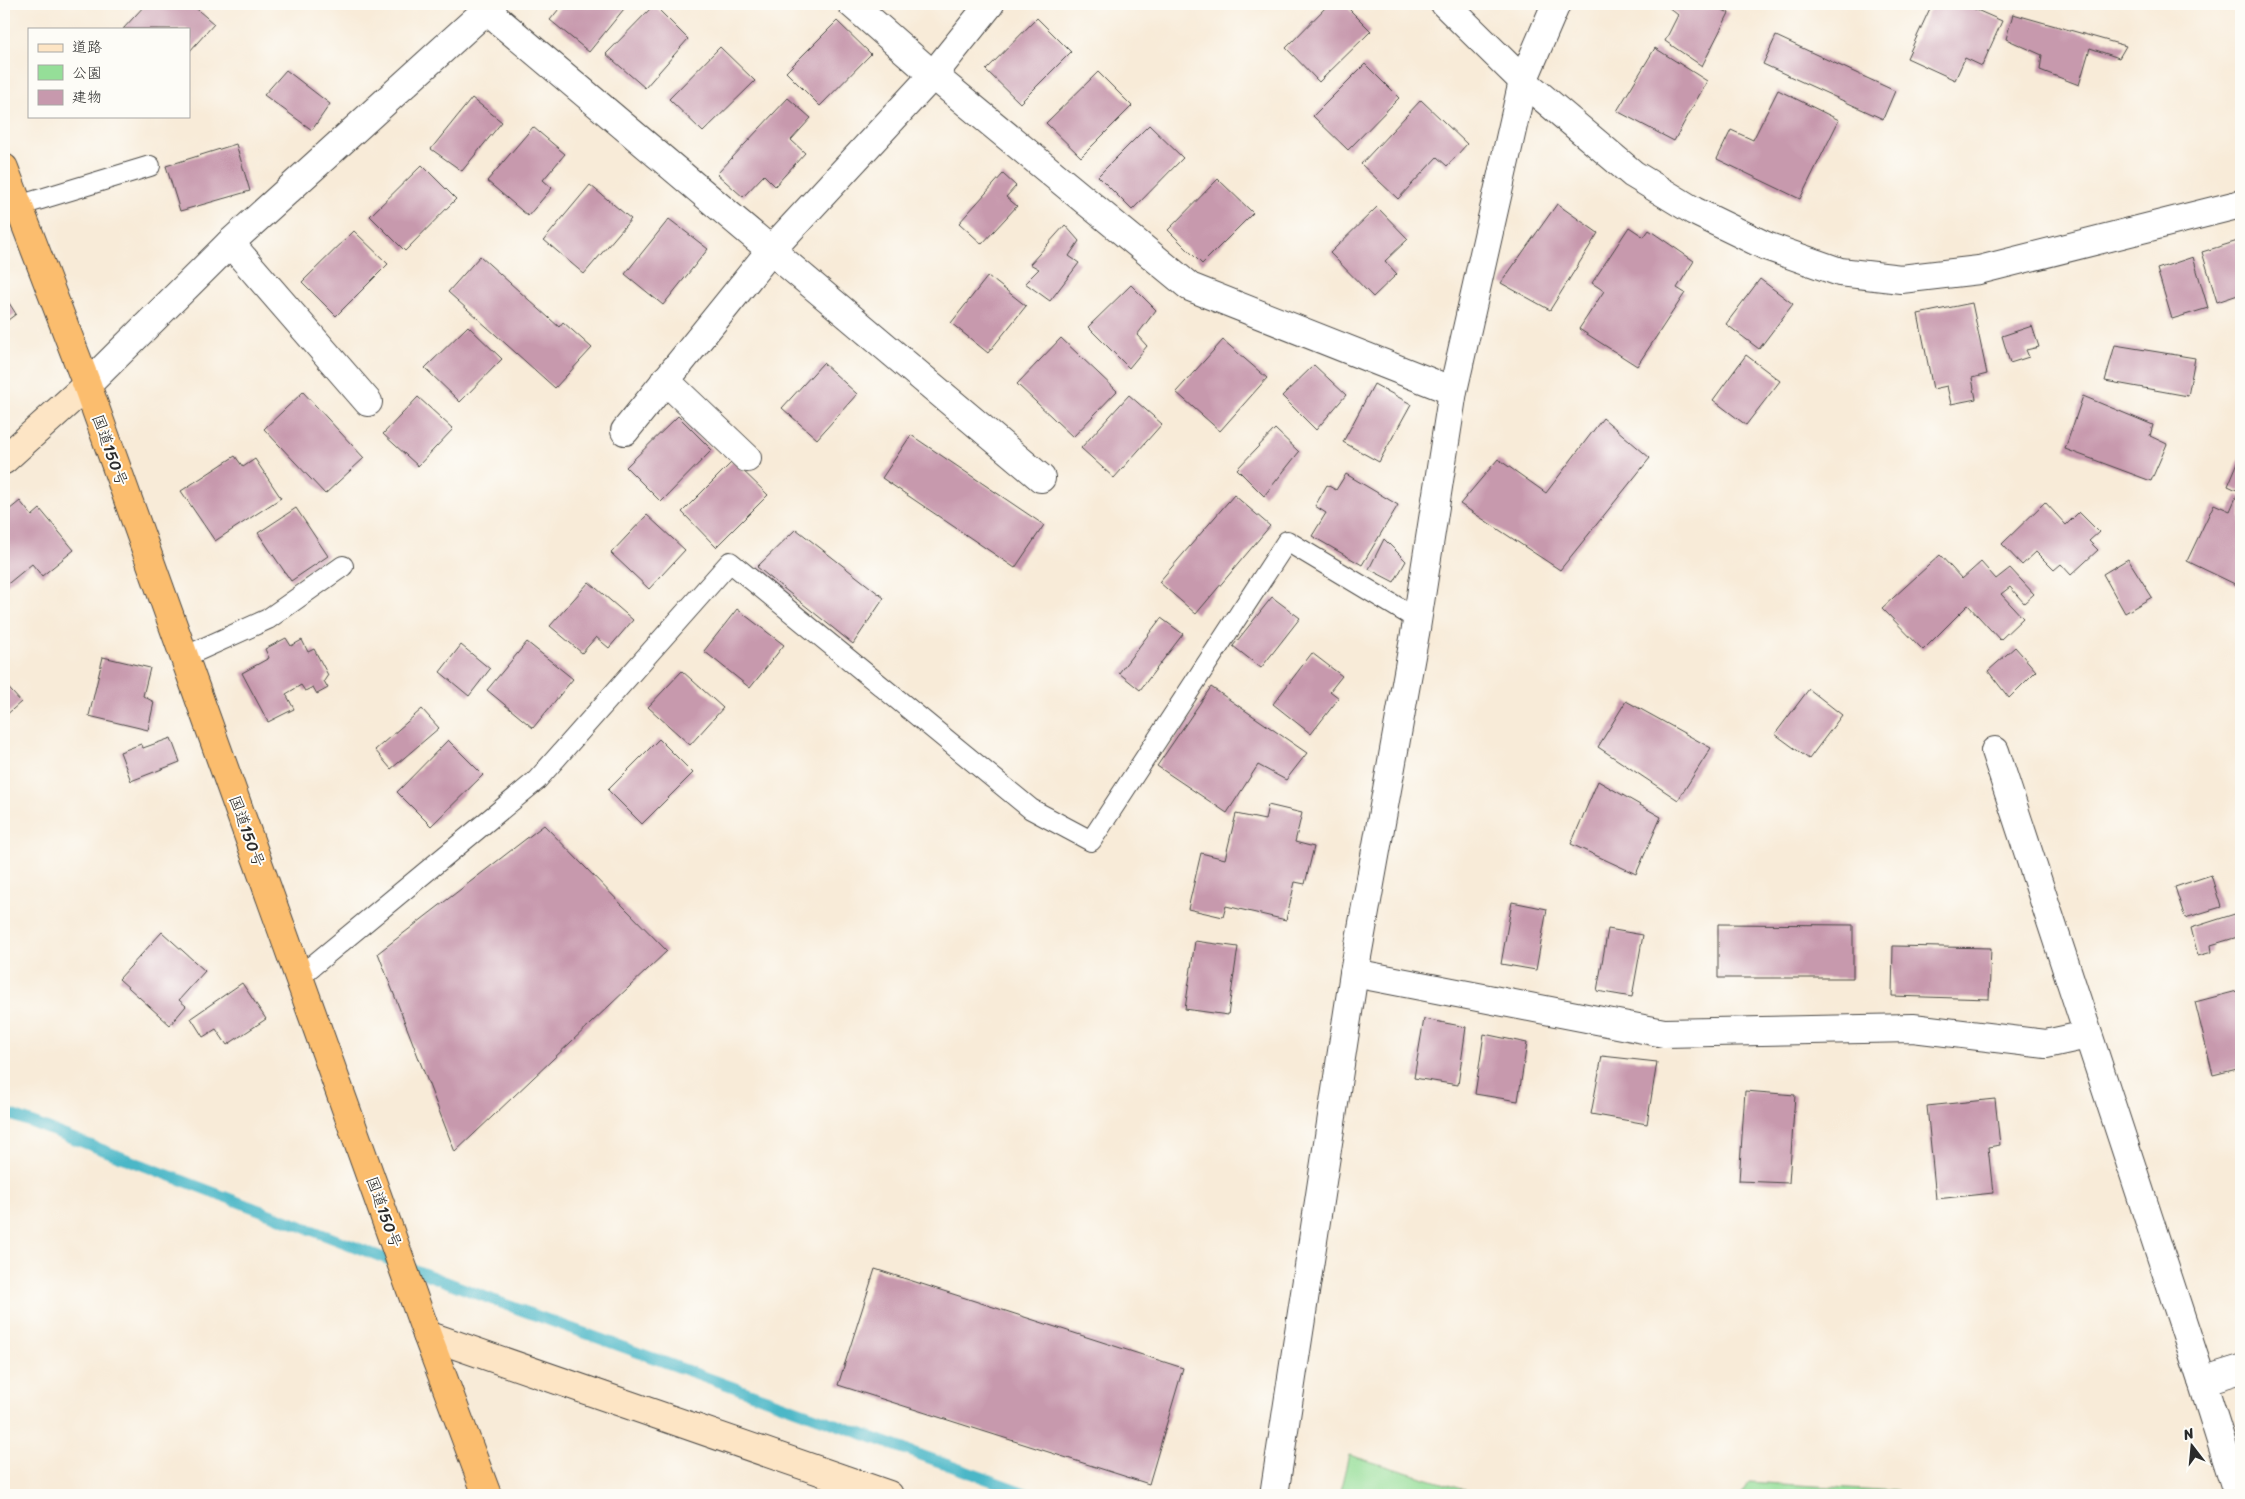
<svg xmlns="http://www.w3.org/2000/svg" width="2245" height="1499" font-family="Sriracha,'Klee One',sans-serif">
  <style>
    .green { fill: #95de98; stroke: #608462 }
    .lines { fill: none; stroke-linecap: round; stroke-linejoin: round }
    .stream { stroke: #4bb7c7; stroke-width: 11 }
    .building { fill: #c799ad }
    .lane-casing { stroke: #4a4845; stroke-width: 22 }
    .street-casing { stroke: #4a4845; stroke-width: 30 }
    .secondary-casing { stroke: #4a4845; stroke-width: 30 }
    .highway-casing { stroke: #4a4845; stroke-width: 30 }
    .lane { stroke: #fff; stroke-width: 20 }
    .street { stroke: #fff; stroke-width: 28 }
    .secondary { stroke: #fde5c5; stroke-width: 28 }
    .highway { stroke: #fbbd6e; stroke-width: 28 }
    .labels { text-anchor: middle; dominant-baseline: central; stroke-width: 4; stroke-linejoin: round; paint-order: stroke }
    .street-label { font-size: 16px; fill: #2b2b2b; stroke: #fdfcf7 }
  </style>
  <rect width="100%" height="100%" fill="#fdfcf7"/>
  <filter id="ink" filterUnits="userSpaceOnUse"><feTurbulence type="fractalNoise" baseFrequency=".02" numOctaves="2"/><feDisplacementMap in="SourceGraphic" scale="10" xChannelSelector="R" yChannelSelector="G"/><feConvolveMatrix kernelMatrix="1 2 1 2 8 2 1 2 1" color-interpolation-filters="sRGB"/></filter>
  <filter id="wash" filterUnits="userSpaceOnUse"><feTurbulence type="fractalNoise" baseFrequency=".0096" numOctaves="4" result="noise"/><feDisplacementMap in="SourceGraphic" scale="20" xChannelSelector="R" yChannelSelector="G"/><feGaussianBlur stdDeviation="1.12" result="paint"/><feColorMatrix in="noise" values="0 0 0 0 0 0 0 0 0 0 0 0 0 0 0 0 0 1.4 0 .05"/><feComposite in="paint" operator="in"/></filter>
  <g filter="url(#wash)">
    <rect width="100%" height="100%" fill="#f8ebd8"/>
    <g class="green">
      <path d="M1349,1455L1481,1495H1339Z"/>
      <path d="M1749,1482L1897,1491L1896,1495H1740Z"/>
    </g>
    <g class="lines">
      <path class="stream" d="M4,1112L496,1301L1031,1495"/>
    </g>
    <g id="blocks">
      <g class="building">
        <path d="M146,4H191L214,24L189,52V29H123Z"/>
        <path d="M563,4H628L589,52L550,20Z"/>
        <path d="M1329,4H1344L1371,31L1319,82L1286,48Z"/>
        <path d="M1668,4H1710L1729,13L1702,66L1665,41L1678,15L1667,6Z"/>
        <path d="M1932,4H1963L2002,21L1982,66L1965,58L1955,80L1907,58Z"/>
        <path d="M654,5L688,39L645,88L606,54Z"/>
        <path d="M2013,14L2126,46L2119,58L2090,48L2079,85L2040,70L2042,55L2006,39Z"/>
        <path d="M1037,18L1071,52L1020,103L986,70Z"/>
        <path d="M837,21L871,54L820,106L786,72Z"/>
        <path d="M1776,36L1895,91L1883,119L1763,64Z"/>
        <path d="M720,47L755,81L703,132L669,99Z"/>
        <path d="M1655,48L1707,81L1674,141L1617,111Z"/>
        <path d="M1365,64L1399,98L1348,150L1313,116Z"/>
        <path d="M286,70L330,104L312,130L264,95Z"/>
        <path d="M1098,72L1132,106L1081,157L1046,123Z"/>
        <path d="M1778,90L1839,120L1800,199L1717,159L1731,130L1753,140Z"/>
        <path d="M472,98L502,122L462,171L431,149Z"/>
        <path d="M788,98L811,118L791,140L805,153L775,186L764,175L743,197L717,174Z"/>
        <path d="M1421,100L1467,144L1447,166L1437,157L1398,199L1361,164Z"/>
        <path d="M1149,125L1183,158L1132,210L1098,176Z"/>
        <path d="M533,127L565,154L543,180L552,188L528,216L487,181Z"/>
        <path d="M236,144L250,191L180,211L166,166Z"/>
        <path d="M422,165L456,199L405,251L370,216Z"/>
        <path d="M1003,174L1016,186L1006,197L1017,206L982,244L959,223Z"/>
        <path d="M1218,179L1253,213L1202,264L1168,230Z"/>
        <path d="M590,185L631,219L584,274L544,240Z"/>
        <path d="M1557,204L1598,233L1550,310L1501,283Z"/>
        <path d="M1377,207L1408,239L1385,261L1397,274L1373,297L1330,253Z"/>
        <path d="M669,219L708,249L663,305L625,274Z"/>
        <path d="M1065,225L1079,241L1069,256L1079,263L1050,301L1025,283L1039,269L1030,264Z"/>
        <path d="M1629,227L1644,237L1649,230L1694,261L1677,288L1685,293L1637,366L1579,329L1604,291L1592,283Z"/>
        <path d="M354,231L388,264L336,316L302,282Z"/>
        <path d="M2241,240V294L2217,302L2202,252Z"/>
        <path d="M480,256L559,327L563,322L592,348L555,388L448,292Z"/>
        <path d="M2193,257L2208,308L2172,319L2157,269Z"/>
        <path d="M988,276L1026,306L988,353L951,323Z"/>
        <path d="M1760,279L1793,304L1759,349L1726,324Z"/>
        <path d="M1131,285L1156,310L1137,335L1147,346L1129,368L1088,327Z"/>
        <path d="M4,295L16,314L4,323Z"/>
        <path d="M1972,303L1987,374L1972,378L1976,399L1951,404L1947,386L1933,389L1918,314Z"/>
        <path d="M468,326L502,359L460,402L425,368Z"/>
        <path d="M2032,326L2039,347L2026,350L2029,357L2010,363L2002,336Z"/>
        <path d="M1061,338L1117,391L1073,437L1017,384Z"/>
        <path d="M1223,340L1267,378L1220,431L1176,392Z"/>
        <path d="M2115,345L2195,358L2188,396L2105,381Z"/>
        <path d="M1746,355L1780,381L1746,425L1713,400Z"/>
        <path d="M823,363L857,394L817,439L782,408Z"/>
        <path d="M1314,365L1346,395L1316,430L1282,396Z"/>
        <path d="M1374,384L1411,404L1379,462L1343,442Z"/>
        <path d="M303,392L364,458L325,494L264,429Z"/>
        <path d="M1129,395L1162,424L1114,478L1081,448Z"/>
        <path d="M2083,396L2153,425L2150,436L2167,444L2151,481L2065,449Z"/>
        <path d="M418,397L453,429L418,466L383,434Z"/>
        <path d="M678,416L712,450L661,502L626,467Z"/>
        <path d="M1603,418L1650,458L1560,570L1460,504L1498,459L1546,493Z"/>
        <path d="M1275,429L1299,452L1264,496L1237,469Z"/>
        <path d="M911,435L1044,525L1015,568L882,478Z"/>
        <path d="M2241,455V492L2228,486Z"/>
        <path d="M235,456L243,467L255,459L281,498L215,541L181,491Z"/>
        <path d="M733,461L768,495L716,547L682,512Z"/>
        <path d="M1346,474L1398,505L1362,565L1312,536L1326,513L1315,506L1327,485L1336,490Z"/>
        <path d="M1234,495L1270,526L1196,614L1159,582Z"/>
        <path d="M2237,495L2241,497V587L2187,561L2214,504L2230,511Z"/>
        <path d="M20,501L32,516L40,509L74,550L42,576L32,564L4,587V514Z"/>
        <path d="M2045,502L2066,525L2079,512L2099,532L2089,541L2098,550L2071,575L2061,564L2054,570L2036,552L2022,565L2002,544Z"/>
        <path d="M296,508L328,556L291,581L258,533Z"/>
        <path d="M647,515L685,550L649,589L611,553Z"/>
        <path d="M796,529L884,598L853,644L757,567Z"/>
        <path d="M1384,539L1406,561L1394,582L1369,569Z"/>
        <path d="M1940,555L1962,579L1981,562L1996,579L2010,568L2034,594L2024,603L2010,587L2001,594L2023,618L2000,640L1968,605L1923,650L1882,608Z"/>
        <path d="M2128,559L2152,597L2125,613L2103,574Z"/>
        <path d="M589,582L633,620L609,648L596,637L582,653L550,626Z"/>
        <path d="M1272,597L1300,618L1261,668L1233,646Z"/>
        <path d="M737,609L784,645L750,688L704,651Z"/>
        <path d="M1161,618L1183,634L1140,690L1119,673Z"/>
        <path d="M286,638L291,646L302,640L308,652L314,649L328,675L324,681L328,688L317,694L313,687L305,691L301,685L286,694L294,709L268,722L242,673L269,658L265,649Z"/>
        <path d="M527,642L573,679L533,728L487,690Z"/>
        <path d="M461,645L490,669L469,696L440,672Z"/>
        <path d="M2015,647L2036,671L2009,698L1988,671Z"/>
        <path d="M1312,653L1342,676L1330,691L1339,698L1311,734L1273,704Z"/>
        <path d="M103,657L150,668L143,696L154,702L148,730L89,716Z"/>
        <path d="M682,671L723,708L690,745L648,707Z"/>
        <path d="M4,683L21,702L4,717Z"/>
        <path d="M1211,687L1307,753L1286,780L1258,765L1227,813L1157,766Z"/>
        <path d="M1809,689L1842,715L1809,759L1775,734Z"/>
        <path d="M1626,701L1711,748L1678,800L1598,747Z"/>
        <path d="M422,709L439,728L391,769L375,750Z"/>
        <path d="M171,738L180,762L131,781L120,752L141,744L143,748Z"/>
        <path d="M659,739L693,773L642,824L608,790Z"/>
        <path d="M448,740L483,775L431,826L397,792Z"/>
        <path d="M1598,781L1661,817L1636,874L1571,844Z"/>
        <path d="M1268,805L1302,813L1295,842L1314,847L1305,884L1295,882L1286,920L1226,906L1223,917L1188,909L1201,853L1225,859L1236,814L1265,820Z"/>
        <path d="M544,825L667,951L455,1152L378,953Z"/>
        <path d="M2211,875L2221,907L2185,918L2175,887Z"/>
        <path d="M1512,902L1547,909L1536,970L1501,964Z"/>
        <path d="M2241,912V936L2211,945L2212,952L2198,956L2191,928Z"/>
        <path d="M1718,924L1853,925V978H1718Z"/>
        <path d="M1608,929L1643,935L1632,997L1597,991Z"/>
        <path d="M162,932L205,971L179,1000L186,1006L170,1025L119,979Z"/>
        <path d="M1195,941L1238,947L1228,1015L1185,1009Z"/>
        <path d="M1893,946L1991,948L1989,999L1892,996Z"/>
        <path d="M242,983L266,1019L227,1045L216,1029L203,1037L191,1018Z"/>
        <path d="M2241,990V1068L2213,1075L2195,1002Z"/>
        <path d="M1424,1019L1466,1027L1458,1085L1414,1078Z"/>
        <path d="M1484,1034L1527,1043L1518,1101L1475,1094Z"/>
        <path d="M1602,1056L1657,1062L1647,1124L1591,1114Z"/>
        <path d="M1745,1091L1795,1095L1789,1183L1739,1181Z"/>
        <path d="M1995,1099L2000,1145L1988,1147L1993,1193L1936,1199L1927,1106Z"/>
        <path d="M875,1269L1183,1368L1149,1484L838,1385Z"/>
      </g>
    </g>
  </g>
  <g filter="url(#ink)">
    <use href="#blocks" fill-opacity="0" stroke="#4a4845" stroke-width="1"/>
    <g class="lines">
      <defs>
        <g id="lane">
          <path d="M18,206L150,166"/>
          <path d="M184,657L268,619L343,566"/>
          <path d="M299,977L537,780L730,562L1031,809L1091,841L1287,541L1417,619"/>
        </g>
        <g id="street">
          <path d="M852,4L933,75L1190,287L1453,391"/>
          <path d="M1445,4L1523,81L1633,174L1694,211L1766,246L1840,272L1901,279L1979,270L2241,204"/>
          <path d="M486,10L1041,478"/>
          <path d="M230,243L368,402"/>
          <path d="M665,380L747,458"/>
          <path d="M87,385L230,243L493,4"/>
          <path d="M625,431L771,250L933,75L990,4"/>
          <path d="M1995,751L2202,1381L2238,1495"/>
          <path d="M1354,973L1664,1033L1913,1028L2046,1044L2087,1035"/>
          <path d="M2202,1381L2241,1369"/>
          <path d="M1274,1495L1354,973L1416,628L1453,391L1523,81L1556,4"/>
        </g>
        <g id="secondary">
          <path d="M4,460L87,385"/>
          <path d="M427,1335L889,1495"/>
        </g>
        <path id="highway" d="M4,168L87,385L427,1335L487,1495"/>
      </defs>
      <use href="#lane" class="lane-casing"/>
      <use href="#street" class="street-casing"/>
      <use href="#secondary" class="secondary-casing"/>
      <use href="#highway" class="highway-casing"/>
      <use href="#lane" class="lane"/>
      <use href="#street" class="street"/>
      <use href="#secondary" class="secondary"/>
      <use href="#highway" class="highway"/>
    </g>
  </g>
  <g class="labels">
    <g class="street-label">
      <text transform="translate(110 450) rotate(70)">国道150号</text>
      <text transform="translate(247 831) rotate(70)">国道150号</text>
      <text transform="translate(384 1212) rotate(70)">国道150号</text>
    </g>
  </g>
  <rect width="2245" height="1499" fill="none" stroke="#fdfcf7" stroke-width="20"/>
  <rect x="28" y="28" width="162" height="90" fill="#fdfcf7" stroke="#a9a8a5"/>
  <rect x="38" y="44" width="25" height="8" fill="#fde5c5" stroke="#a9a8a5"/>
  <text x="72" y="52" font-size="15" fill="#2b2b2b">道路</text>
  <rect x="38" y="65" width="25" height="15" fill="#95de98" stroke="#a9a8a5"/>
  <text x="72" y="78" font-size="15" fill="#2b2b2b">公園</text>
  <rect x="38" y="90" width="25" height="15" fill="#c799ad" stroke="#a9a8a5"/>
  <text x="72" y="102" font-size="15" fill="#2b2b2b">建物</text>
  <g transform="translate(2192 1446) rotate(344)" stroke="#fdfcf7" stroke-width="4" paint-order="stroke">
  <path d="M0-4L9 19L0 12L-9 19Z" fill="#2b2b2b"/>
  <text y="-8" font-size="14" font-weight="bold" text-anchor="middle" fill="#2b2b2b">N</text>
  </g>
</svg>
